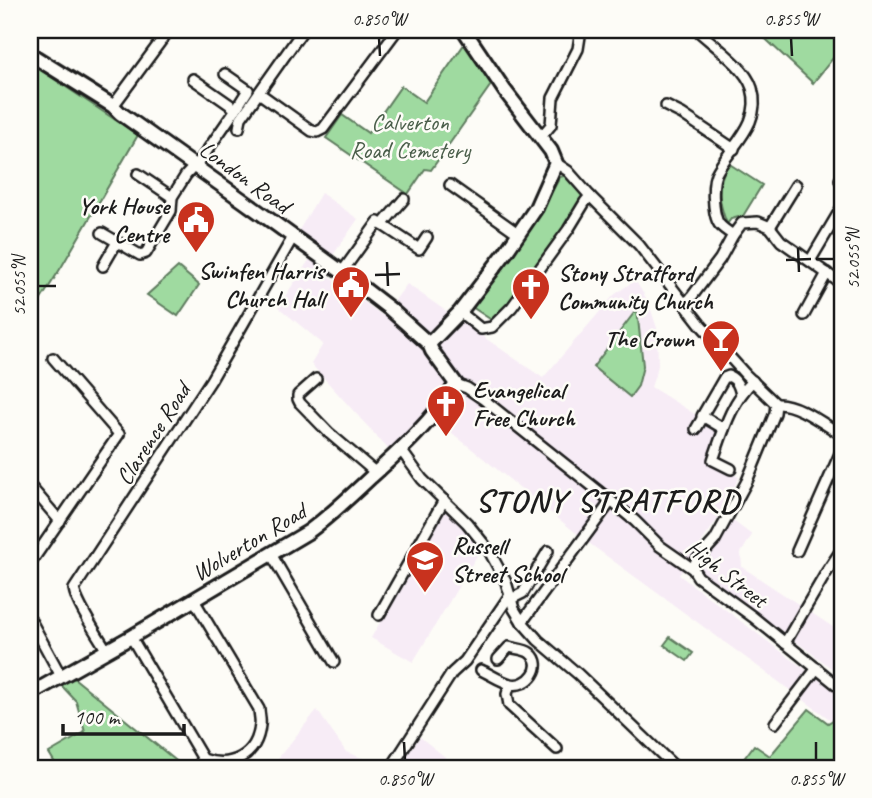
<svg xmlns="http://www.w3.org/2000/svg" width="872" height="798" font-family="Caveat,sans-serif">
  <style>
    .built { fill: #f7ecf6 }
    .green { fill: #9fdaa0; stroke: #5e7b5e; stroke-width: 2 }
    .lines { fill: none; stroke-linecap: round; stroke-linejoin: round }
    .stream { stroke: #698ea4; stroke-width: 2.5 }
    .street-casing { stroke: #1c1c1c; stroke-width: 14 }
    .secondary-casing { stroke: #1c1c1c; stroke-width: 18 }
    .street { stroke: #fdfcf7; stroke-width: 9 }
    .secondary { stroke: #fdfcf7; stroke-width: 12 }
    .ticks { fill: none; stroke: #1c1c1c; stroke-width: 2.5 }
    .labels { text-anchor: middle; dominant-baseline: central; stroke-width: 5; stroke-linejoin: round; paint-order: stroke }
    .park-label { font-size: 24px; fill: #4a5e4a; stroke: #fdfcf7 }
    .street-label { font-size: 24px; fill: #1c1c1c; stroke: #fdfcf7 }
    .poi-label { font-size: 24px; font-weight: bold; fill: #1c1c1c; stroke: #fdfcf7; text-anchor: end }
    .district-label { font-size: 32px; font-weight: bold; letter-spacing: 2px; fill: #1c1c1c; stroke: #fdfcf7 }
    .neatline { fill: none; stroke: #1c1c1c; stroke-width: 2.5 }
    .ticks-label { font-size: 18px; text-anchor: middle; fill: #1c1c1c }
  </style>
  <rect width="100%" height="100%" fill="#fdfcf7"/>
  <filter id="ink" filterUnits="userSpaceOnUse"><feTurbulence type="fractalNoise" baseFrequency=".0143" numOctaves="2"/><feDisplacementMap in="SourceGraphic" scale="14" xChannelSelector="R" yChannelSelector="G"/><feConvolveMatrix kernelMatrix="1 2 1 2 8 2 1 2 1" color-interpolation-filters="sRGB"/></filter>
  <g filter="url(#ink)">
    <g class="built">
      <path d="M321,193L358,219L322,271L383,316L407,284L543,378L614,295L635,280L648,301L657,328L658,366L651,387L693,413L719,433L707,462L739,477L719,517L679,575L842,697V728L586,541L436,420L422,415L389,450L311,364L323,344L278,307L319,245L299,230Z"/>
      <path d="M445,509L481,549L413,662L371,638Z"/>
      <path d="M733,521L752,535L741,553L742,567L842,633V676L700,570Z"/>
      <path d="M317,710L346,752L389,768L404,760L420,737L459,768H270Z"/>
    </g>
    <g class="green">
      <path d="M756,30H833L837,53L813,83Z"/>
      <path d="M465,43L493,82L431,170L425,169L408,194L326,138L342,115L368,133L401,86L424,102Z"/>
      <path d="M30,63L138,135L62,266L30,317V94L36,83L30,80Z"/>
      <path d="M728,163L762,185L743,216L731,219L727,224C718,201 716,186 728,163Z"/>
      <path d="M567,175L586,195C559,238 529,286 493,321L472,307C505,266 535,224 560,177Z"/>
      <path d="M178,267L199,285L178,316L147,295Z"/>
      <path d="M637,309L643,366L638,386L630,397L593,367Z"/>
      <path d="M670,637L693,653L687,661L664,645Z"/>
      <path d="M72,676L74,678L185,768H58L49,753L85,732L76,701L59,683Z"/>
      <path d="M809,709L828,723L841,715L842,716V723L838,729L842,732V755L832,768H776L778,764L773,768H737L754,745L770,756Z"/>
    </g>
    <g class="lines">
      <path class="stream" d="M834,30L842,55"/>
      <defs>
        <g id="street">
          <path d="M697,30C713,45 745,66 752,88C763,124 730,146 716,174C712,184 713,196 714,206C716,224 719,226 733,235"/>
          <path d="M225,74L248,90L236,109"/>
          <path d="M259,93L312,131L317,132L323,129L397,30"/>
          <path d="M113,106L169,30"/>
          <path d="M666,106L682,114L734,149"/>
          <path d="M239,128L241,118L303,30"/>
          <path d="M540,138L551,125L553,98L578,49L581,30"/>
          <path d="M556,163L568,171L590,196L639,245L701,325L745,374L776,404L775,413L747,481L715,540L696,561L693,569"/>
          <path d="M138,174L172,197"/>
          <path d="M840,180L842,181"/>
          <path d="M450,185L519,234"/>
          <path d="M382,225L404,199"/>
          <path d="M770,227L796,185"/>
          <path d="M102,233L140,255L146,253L171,211L172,197L186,175L202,158L236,109L193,79"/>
          <path d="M810,261L842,207"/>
          <path d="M103,266L117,242"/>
          <path d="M342,272L378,222L419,249L427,237"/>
          <path d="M684,303L690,299L720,259L733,235L742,223L758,222L770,227L781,241L842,284"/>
          <path d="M460,312L481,329L492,327L512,307L568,230L585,202L590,196"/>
          <path d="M804,315L827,273"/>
          <path d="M316,379L298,395V399L300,403L329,433L376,473"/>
          <path d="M456,384L467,388L483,399L611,501L635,521L660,546L693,569L698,577L753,617L842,689"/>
          <path d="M776,404C796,402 825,425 842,435"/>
          <path d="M696,429L703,417"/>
          <path d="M724,429L702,416L724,378L729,376C737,380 739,386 741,394"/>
          <path d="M401,450L422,479L467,523L488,549L506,582L514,609L522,622L538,640L578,674L676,768"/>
          <path d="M731,469L713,460C723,432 731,402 753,381"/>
          <path d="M30,486L60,521"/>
          <path d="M797,551L842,449"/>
          <path d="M271,554L334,662"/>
          <path d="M30,564L119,434L53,358"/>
          <path d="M511,599L523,593L548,551"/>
          <path d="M379,615L444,500"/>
          <path d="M30,619L61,676"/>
          <path d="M522,622L611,501"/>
          <path d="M131,637L203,759C231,769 257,756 260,725C261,720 259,714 259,709L194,600"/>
          <path d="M785,643L826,573L842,549"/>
          <path d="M107,651C98,635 77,606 74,589L211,380L293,237"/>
          <path d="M481,670C490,674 501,682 511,684C528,688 546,666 530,653C525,649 516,649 509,647L498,659"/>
          <path d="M510,684L507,694L509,705L557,749"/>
          <path d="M775,723L817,668"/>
          <path d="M391,768L452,673L465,661L510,595"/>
        </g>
        <g id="secondary">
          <path d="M30,54L113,106L120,113L245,202L342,272L390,309L429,344L432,351L456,384C433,420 402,449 371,477C351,496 331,515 308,532L131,637L30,694"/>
          <path d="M429,344L460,312L506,252L536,208L556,163L551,151L505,91L464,30"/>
        </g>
      </defs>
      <use href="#street" class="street-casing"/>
      <use href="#secondary" class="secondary-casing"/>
      <use href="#street" class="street"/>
      <use href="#secondary" class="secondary"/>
    </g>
  </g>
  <path class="ticks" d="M379,38L380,56M791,38L792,56M798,248L799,272M816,259H834M786,260L811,259M387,262L388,286M375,275L400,274M38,286H56M404,742L405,760M816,742V760"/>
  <defs>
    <symbol id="civic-pin" viewBox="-11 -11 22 30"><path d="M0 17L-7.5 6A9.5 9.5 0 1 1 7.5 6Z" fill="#c8321e" stroke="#fdfcf7"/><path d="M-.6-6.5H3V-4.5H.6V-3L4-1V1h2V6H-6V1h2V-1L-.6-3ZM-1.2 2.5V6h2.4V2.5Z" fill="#fff"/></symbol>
    <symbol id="church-pin" viewBox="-11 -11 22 30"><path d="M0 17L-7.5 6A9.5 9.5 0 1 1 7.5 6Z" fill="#c8321e" stroke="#fdfcf7"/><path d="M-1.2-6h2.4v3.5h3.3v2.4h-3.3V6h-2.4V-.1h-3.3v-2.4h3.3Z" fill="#fff"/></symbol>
    <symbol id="bar-pin" viewBox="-11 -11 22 30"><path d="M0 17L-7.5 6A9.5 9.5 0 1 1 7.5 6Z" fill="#c8321e" stroke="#fdfcf7"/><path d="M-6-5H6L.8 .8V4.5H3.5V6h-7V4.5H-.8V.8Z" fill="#fff"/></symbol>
    <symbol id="school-pin" viewBox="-11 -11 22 30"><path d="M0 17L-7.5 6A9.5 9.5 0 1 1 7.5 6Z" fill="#c8321e" stroke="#fdfcf7"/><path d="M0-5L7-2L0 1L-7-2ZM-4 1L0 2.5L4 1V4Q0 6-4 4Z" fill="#fff"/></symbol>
  </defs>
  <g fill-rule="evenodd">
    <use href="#civic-pin" x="174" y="198" width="44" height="60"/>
    <use href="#civic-pin" x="329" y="263" width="44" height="60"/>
    <use href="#church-pin" x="509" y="265" width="44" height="60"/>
    <use href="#bar-pin" x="699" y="317" width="44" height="60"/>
    <use href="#church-pin" x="424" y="382" width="44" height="60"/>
    <use href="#school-pin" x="403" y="538" width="44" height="60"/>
  </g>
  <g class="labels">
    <g class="park-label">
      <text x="410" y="122">Calverton<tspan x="410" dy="28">Road Cemetery</tspan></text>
    </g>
    <g class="street-label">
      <text transform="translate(245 177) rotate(36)">London Road</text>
      <text transform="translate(153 434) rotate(-57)">Clarence Road</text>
      <text transform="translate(249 542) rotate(-31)">Wolverton Road</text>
      <text transform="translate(727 573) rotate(38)">High Street</text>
    </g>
    <g class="poi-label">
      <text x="169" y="206">York House<tspan x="169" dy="28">Centre</tspan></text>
      <text x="324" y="271">Swinfen Harris<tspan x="324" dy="28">Church Hall</tspan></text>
      <text x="558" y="273" text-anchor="start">Stony Stratford<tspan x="558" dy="28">Community Church</tspan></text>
      <text x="694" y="339">The Crown</text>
      <text x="473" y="390" text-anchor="start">Evangelical<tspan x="473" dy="28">Free Church</tspan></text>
      <text x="452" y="546" text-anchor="start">Russell<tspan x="452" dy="28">Street School</tspan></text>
    </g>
    <g class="district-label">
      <text x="608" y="500">STONY STRATFORD</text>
    </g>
  </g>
  <rect width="872" height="798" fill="none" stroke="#fdfcf7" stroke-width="77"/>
  <path d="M63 724v10h121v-10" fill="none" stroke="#1c1c1c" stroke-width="3.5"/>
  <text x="74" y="724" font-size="21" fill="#1c1c1c" stroke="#fdfcf7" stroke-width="5" paint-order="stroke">100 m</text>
  <rect x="38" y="38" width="796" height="722" class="neatline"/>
  <g class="ticks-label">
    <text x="379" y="25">0.850°W</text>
    <text x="791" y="25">0.855°W</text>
    <text transform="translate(853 259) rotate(-90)" y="6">52.055°N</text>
    <text transform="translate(19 286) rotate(-90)" y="6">52.055°N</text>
    <text x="405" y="785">0.850°W</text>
    <text x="816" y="785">0.855°W</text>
  </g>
</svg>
